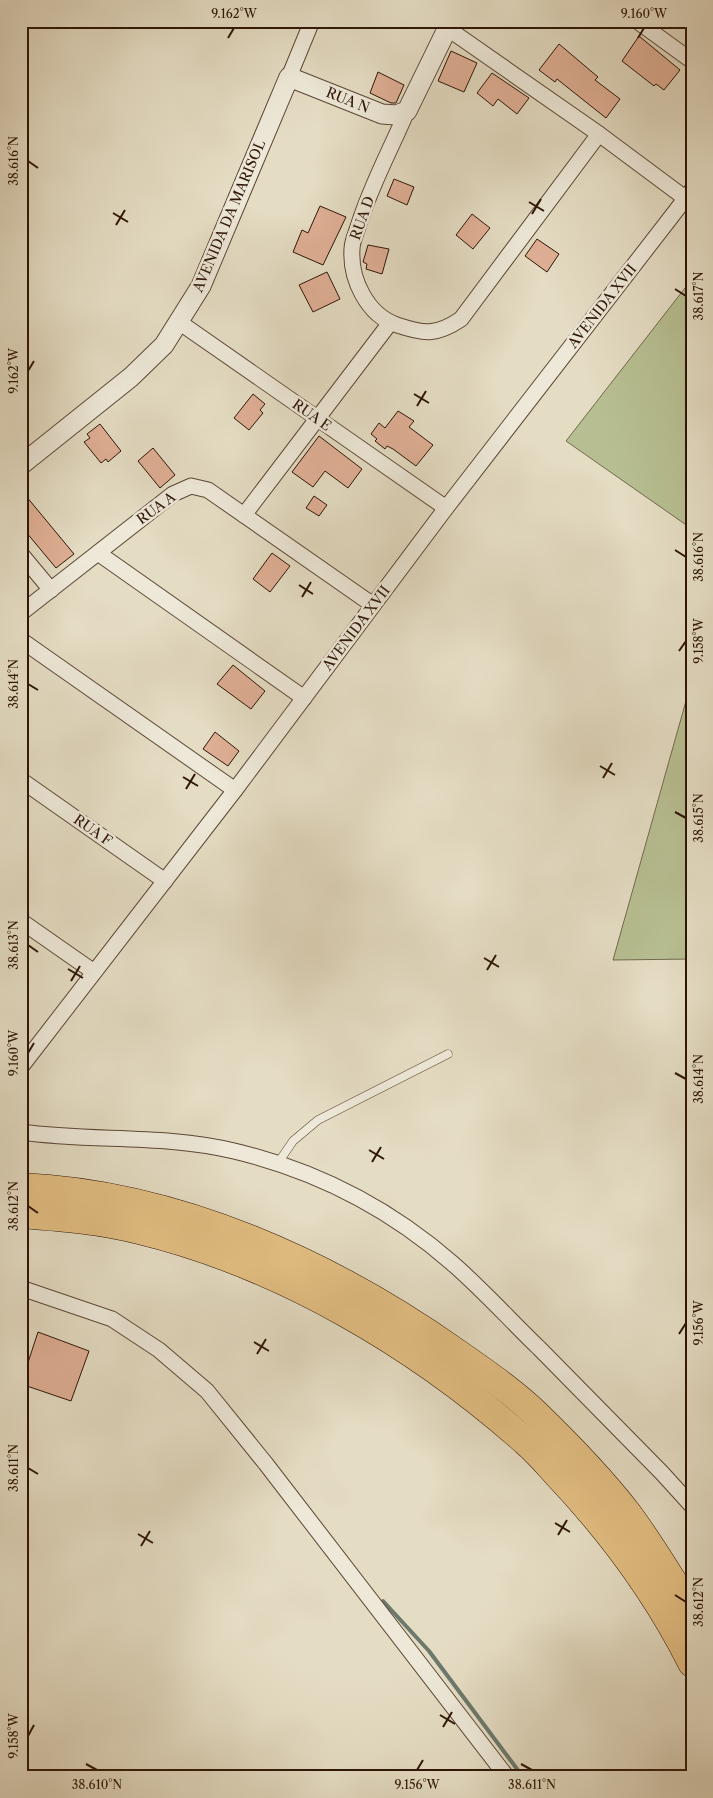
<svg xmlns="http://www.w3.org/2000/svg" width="713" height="1798" font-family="'Libre Caslon Text',serif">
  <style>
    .green { fill: #b7bf92; stroke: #726a4c }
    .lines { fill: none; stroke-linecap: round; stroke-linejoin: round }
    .stream { stroke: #6c796c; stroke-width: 4 }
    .building { fill: #dfaf95; stroke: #2e1506 }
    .service-casing { stroke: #5c4735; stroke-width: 9 }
    .minor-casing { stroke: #5c4735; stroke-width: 17 }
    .tertiary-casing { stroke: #5c4735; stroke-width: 21 }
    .motorway-casing { stroke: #2e1506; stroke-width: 29 }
    .service { stroke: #ede8d8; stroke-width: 8 }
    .minor { stroke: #ede8d8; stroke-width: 15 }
    .tertiary { stroke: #ede8d8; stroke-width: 19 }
    .motorway { stroke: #e2be82; stroke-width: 28 }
    .ticks { fill: none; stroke: #2e1506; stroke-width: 2 }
    .labels { text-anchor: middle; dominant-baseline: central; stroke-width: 5; stroke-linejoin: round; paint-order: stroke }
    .street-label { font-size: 14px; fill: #2e1506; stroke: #ede8d8 }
    .neatline { fill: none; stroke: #2e1506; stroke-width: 2 }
    .ticks-label { font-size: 12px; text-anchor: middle; fill: #2e1506 }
  </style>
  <rect width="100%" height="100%" fill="#e4dcc3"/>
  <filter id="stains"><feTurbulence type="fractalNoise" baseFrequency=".004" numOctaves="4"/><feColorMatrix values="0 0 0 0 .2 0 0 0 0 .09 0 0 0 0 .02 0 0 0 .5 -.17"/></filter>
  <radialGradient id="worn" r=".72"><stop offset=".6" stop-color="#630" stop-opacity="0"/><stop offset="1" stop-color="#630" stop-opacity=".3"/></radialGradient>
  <g class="green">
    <path d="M692,279V529L566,441Z"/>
    <path d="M692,695V959L613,960L686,701Z"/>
  </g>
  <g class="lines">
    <path class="stream" d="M383,1601L429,1651L523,1777"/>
  </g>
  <g class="building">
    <path d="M639,36L680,70L664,90L656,84L654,86L622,61Z"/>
    <path d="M559,44L598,77L595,80L620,99L606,118L557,79L555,82L539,70Z"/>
    <path d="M451,51L477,63L464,92L438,81Z"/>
    <path d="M378,72L404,85L396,103H391L370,93Z"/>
    <path d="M492,73L529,98L517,114L498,99L493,106L477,93Z"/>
    <path d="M394,179L414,187L407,205L387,196Z"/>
    <path d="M320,206L346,217L323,265L293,252L302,230L308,233Z"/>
    <path d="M472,214L490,228L473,249L456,235Z"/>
    <path d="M537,239L559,254L547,272L525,256Z"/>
    <path d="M368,245L389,249L382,274L366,269L367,264L363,262Z"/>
    <path d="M327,272L340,299L313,312L299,285Z"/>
    <path d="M253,394L265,404L260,410L263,413L249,430L234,418Z"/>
    <path d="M398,411L414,421L409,427L433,445L416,466L393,449L387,446L385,449L375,441L377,439L371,434L379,423L385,428Z"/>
    <path d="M100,424L121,451L108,462L106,459L101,463L84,442L90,438L87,434Z"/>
    <path d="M319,436L362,469L348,488L325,471L313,487L292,472Z"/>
    <path d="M153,448L175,475L160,488L138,461Z"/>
    <path d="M21,490L74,554L56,568L21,526Z"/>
    <path d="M314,496L327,505L319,516L306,508Z"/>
    <path d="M272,553L290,566L270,592L253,579Z"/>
    <path d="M233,665L265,691L251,709L217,684Z"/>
    <path d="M215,732L239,751L228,766L203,749Z"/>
    <path d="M38,1332L89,1351L71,1401L21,1384Z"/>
  </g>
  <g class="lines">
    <defs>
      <path id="service" d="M278,1163L293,1141L318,1120L448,1054"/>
      <g id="minor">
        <path d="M637,21L692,61"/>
        <path d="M447,28L599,134L685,198"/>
        <path d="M289,77L312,21"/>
        <path d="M407,111C391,149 370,187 358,227C356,233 352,242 352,249C350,279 367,315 397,325C424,334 436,336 461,319L599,134"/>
        <path d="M179,322L446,508"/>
        <path d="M244,515L390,323"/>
        <path d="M98,553L304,698"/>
        <path d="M21,554L51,590"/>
        <path d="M21,613L173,494L191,486L208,490L373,605"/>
        <path d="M21,640L235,790"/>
        <path d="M21,780L165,881"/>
        <path d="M21,921L94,972"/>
        <path d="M21,1067L235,790L446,508L692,190"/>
        <path d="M21,1132C92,1142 164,1134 234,1151C314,1170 389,1208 452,1263C482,1289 510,1320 539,1348C580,1390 621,1431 662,1473L692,1506"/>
        <path d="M21,1288L112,1319L159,1350L207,1391L266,1464L507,1777"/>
      </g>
      <path id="tertiary" d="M21,465L131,377L164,345L201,286L289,77L382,114L396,115L407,111L451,21"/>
      <g id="motorway">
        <path d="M21,1187C178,1194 331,1264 457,1353C484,1372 512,1391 536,1414C568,1445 601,1479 628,1514C651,1545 671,1579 692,1612"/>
        <path d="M21,1214C60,1217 101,1220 139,1230C280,1264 417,1345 525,1441C537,1451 547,1463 557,1474C610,1530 658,1595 692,1663"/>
      </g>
    </defs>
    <use href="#service" class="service-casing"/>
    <use href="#minor" class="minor-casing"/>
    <use href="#tertiary" class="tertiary-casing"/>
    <use href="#motorway" class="motorway-casing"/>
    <use href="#service" class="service"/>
    <use href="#minor" class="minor"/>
    <use href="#tertiary" class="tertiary"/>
    <use href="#motorway" class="motorway"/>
  </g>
  <path class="ticks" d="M228,38L234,28M638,38L644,28M28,161L38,168M529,202L544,211M113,213L128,222M532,214L541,199M116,225L125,210M675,289L686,296M28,371L34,361M414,394L429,403M417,406L426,391M675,550L686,557M299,585L313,594M302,597L311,582M679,651L686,641M28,684L38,690M600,766L615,775M183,777L198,786M603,778L612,763M186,789L195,774M675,812L686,818M28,945L38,952M484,958L499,967M68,969L83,978M487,970L496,955M71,981L80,966M28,1053L34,1043M675,1073L686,1079M369,1150L384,1159M372,1162L381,1147M28,1206L38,1213M679,1334L686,1323M254,1342L269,1351M257,1354L266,1339M28,1468L38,1474M555,1523L570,1532M138,1534L153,1543M558,1535L567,1520M141,1546L150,1531M675,1595L686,1602M440,1715L455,1724M443,1727L452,1712M28,1736L34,1725M86,1764L97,1770M521,1764L532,1770M417,1770L423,1760"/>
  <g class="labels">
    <g class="street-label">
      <text transform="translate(348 100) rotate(22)">RUA N</text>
      <text transform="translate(229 216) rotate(-67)">AVENIDA DA MARISOL</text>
      <text transform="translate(362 218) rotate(-70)">RUA D</text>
      <text transform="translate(602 306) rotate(-52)">AVENIDA XVII</text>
      <text transform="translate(312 415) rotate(35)">RUA E</text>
      <text transform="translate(156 508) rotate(-36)">RUA A</text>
      <text transform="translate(356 628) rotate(-53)">AVENIDA XVII</text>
      <text transform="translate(93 830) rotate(35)">RUA F</text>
    </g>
  </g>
  <rect width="713" height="1798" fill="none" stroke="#e4dcc3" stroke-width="55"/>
  <rect x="28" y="28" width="658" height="1742" class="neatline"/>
  <g class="ticks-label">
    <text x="234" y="18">9.162°W</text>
    <text x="644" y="18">9.160°W</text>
    <text transform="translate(14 161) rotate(-90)" y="4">38.616°N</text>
    <text transform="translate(699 296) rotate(-90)" y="4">38.617°N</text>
    <text transform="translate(14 371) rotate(-90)" y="4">9.162°W</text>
    <text transform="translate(699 557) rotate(-90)" y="4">38.616°N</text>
    <text transform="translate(699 641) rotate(-90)" y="4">9.158°W</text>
    <text transform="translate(14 684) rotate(-90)" y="4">38.614°N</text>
    <text transform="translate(699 818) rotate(-90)" y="4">38.615°N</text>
    <text transform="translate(14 945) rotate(-90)" y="4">38.613°N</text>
    <text transform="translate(14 1053) rotate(-90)" y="4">9.160°W</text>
    <text transform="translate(699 1079) rotate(-90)" y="4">38.614°N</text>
    <text transform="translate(14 1206) rotate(-90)" y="4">38.612°N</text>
    <text transform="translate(699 1323) rotate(-90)" y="4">9.156°W</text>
    <text transform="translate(14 1468) rotate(-90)" y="4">38.611°N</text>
    <text transform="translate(699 1602) rotate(-90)" y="4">38.612°N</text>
    <text transform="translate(14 1736) rotate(-90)" y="4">9.158°W</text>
    <text x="97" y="1789">38.610°N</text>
    <text x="417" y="1789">9.156°W</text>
    <text x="532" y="1789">38.611°N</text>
  </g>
  <rect width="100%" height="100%" filter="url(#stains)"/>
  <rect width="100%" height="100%" fill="url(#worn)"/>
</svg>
